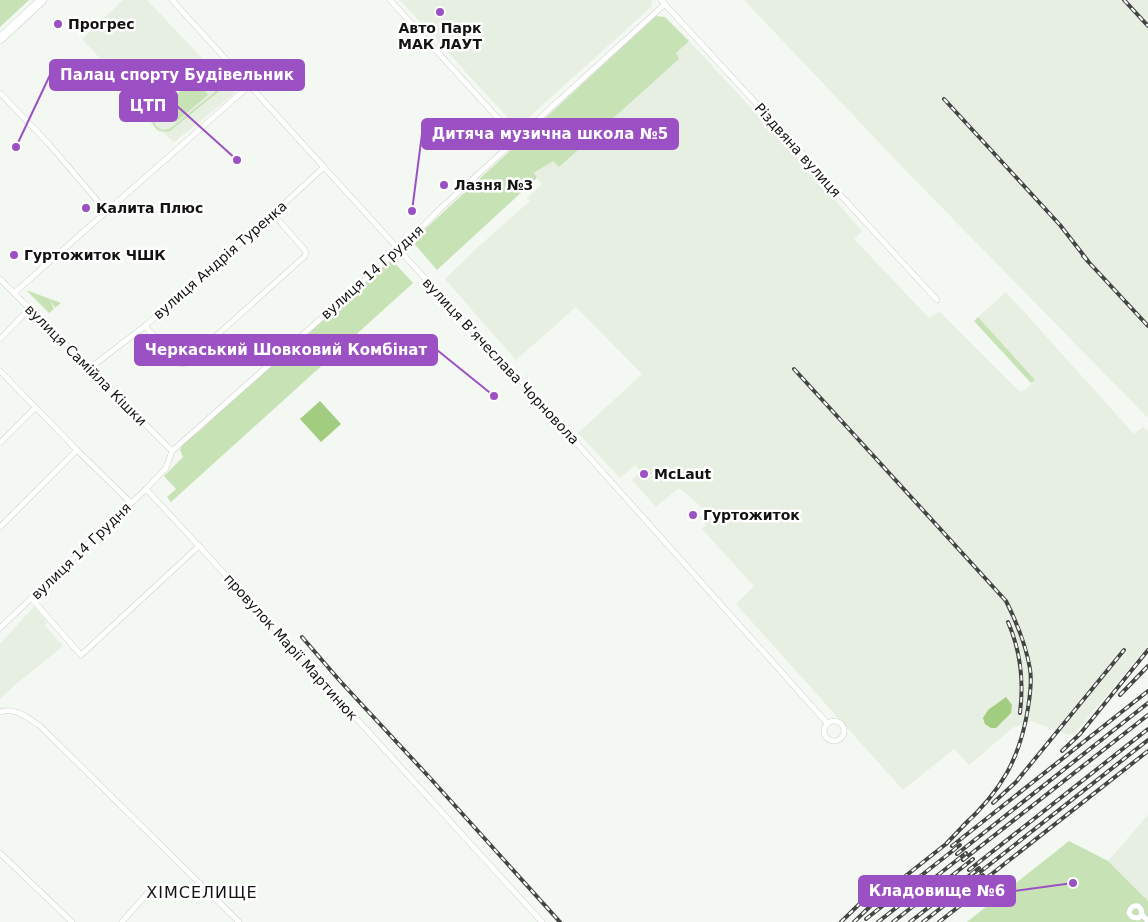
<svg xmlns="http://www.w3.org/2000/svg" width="1148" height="922" font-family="'DejaVu Sans',sans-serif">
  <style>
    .built { fill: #e7eee2 }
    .green { fill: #c7e2b4; fill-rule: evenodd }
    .water { fill: #a2cc80 }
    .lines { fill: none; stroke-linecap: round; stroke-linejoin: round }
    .minor-casing { stroke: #ccd0ca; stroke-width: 6 }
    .primary-casing { stroke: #ccd0ca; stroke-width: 10 }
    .minor { stroke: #fff; stroke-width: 5 }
    .primary { stroke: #fff; stroke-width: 9 }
    .rail-casing { stroke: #434542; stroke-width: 4 }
    .rail { stroke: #fff; stroke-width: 2; stroke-dasharray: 5.5; stroke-linecap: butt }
    .poi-dot { fill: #9b51c3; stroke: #fff; stroke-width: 2 }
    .labels { text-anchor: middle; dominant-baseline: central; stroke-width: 5; stroke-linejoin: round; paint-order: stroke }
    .poi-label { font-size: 14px; font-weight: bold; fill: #131412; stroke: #fff; text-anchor: start }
    .street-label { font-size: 14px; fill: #131412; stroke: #fff }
    .quarter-label { font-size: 16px; letter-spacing: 1px; fill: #131412; stroke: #fff }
    .leader { fill: none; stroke: #9b51c3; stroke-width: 2 }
    .callout-dot { fill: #9b51c3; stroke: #fff; stroke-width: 2 }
    .callout { fill: #9b51c3; stroke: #9b51c3; stroke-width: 2 }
    .callout-label { font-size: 15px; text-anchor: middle; font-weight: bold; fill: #fff }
  </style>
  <rect width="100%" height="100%" fill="#f4f8f2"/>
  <g class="built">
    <path d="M123,0H147L235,93L174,142L164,133L157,131L150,122V116L141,106L136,109L120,93L118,89L123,83L82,39Z"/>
    <path d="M400,0H651L652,1L651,7L517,128Z"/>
    <path d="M744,0H1148V418L909,174Z"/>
    <path d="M689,41L819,181L860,229L862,231L854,239L929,318L940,312L1020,392L1026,389L1035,380L978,317L1006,292L1134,434L1143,427L1148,431V646L1076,732L1068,735L1031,721L1014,727L969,765L954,749L903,790L736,604L754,586L702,529L706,525L699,518L706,512L697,503L679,488L656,507L632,480L641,472L635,465L620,478L578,433L642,374L576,307L516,360L445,279L478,247L530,201L527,198L542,184L534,174L553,160L559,166L679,59L675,53Z"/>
    <path d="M34,607L47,622L45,626L63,646L16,684L0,699V644Z"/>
    <path d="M1148,815V901L1108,861Z"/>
  </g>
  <g class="green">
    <path d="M0,0H29L0,27Z"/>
    <path d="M656,16L665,17L689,41L676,53L679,59L559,167L553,161L534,173L537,178L437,270L412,241Z"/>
    <path d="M207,62L208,64L203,69C214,72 221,80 218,92L170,131C156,134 150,124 152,111L150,109ZM201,71C212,73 218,81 215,92L171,128C156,135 150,120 156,107L199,72Z"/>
    <path d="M195,79L208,95L176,122L163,106Z"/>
    <path d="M391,259L413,283L171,502L167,497L176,489L164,476L183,457L180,450C182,441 190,438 197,433C202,429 206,425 209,421L344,300L349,298Z"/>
    <path d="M26,290L61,303L55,308L50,299L54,309L49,313Z"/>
    <path d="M978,317L1035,380L1031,383L974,321Z"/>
    <path d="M1069,841L1108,861L1148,901V922H967Z"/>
  </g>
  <g class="water">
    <path d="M320,401L341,424L321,442L300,419Z"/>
    <path d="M1006,697L1012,705L1011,713L996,728H991L985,724L983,718L988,710Z"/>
  </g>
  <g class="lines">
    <defs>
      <g id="minor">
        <path d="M172,0L462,319L521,381L827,723"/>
        <path d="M390,0L517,139"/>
        <path d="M661,0L937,300"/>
        <path d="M0,93L49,144L107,212"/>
        <path d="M0,279L172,451"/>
        <path d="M14,293L250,85"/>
        <path d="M145,326L177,362L181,364L186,363L305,256L306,253L304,249L273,214"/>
        <path d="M0,339L30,308"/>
        <path d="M90,368L145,326L273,214L324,167"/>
        <path d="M0,371L77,450L131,503"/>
        <path d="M0,443L35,408"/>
        <path d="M146,489L199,546"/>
        <path d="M0,527L77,450"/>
        <path d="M31,598L81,655L199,546L542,922"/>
        <path d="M0,628L146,489L166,468L172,451L406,243L441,208L665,4"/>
        <path d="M0,712C16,707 26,717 40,726L239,922"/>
        <circle cx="834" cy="731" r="10"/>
        <path d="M0,853L72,922"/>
        <path d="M1142,915L1138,918L1132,917L1129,913C1130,908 1133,905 1138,906L1141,909L1142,915L1148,921"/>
        <path d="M122,922L152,888"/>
      </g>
      <path id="primary" d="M0,39L42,0"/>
    </defs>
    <use href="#minor" class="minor-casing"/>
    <use href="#primary" class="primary-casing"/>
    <use href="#minor" class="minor"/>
    <use href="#primary" class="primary"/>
    <defs>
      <g id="rail">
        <path d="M1124,0L1148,26"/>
        <path d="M944,99L1060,225L1088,261"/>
        <path d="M1083,256L1148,326"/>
        <path d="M794,369L1006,601C1017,623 1026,645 1030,669C1032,681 1030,696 1028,708C1020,759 1001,791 963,826"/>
        <path d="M1008,622C1021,652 1024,681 1020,713"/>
        <path d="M302,637L340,681L430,778L560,922"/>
        <path d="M1120,695L1148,666"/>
        <path d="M1062,751L1080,734L1148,650"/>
        <path d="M993,803L1016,782L1124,650"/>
        <path d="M952,846L1148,691"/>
        <path d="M957,854L1148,703"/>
        <path d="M963,860L1148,715"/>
        <path d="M969,870L1148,729"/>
        <path d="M975,876L1148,740"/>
        <path d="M979,884L1148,751"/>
        <path d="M866,919L960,845"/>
        <path d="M841,922L885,879"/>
        <path d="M854,922L884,893L946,844L968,821"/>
        <path d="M878,922L966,853"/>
        <path d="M893,922L973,859"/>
        <path d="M910,922L979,868"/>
        <path d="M923,922L983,875"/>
        <path d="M939,922L989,883"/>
      </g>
    </defs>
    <use href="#rail" class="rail-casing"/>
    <use href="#rail" class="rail"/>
  </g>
  <g class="poi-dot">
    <circle cx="440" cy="12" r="5"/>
    <circle cx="58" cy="24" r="5"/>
    <circle cx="444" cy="185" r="5"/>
    <circle cx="86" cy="208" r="5"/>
    <circle cx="14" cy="255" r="5"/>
    <circle cx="644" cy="474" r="5"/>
    <circle cx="693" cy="515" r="5"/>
  </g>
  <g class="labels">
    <g class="poi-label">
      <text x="68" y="24">Прогрес</text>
      <text x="440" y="28" text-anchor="middle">Авто Парк<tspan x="440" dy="16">МАК ЛАУТ</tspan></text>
      <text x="454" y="185">Лазня №3</text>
      <text x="96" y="208">Калита Плюс</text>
      <text x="24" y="255">Гуртожиток ЧШК</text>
      <text x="654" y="474">McLaut</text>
      <text x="703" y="515">Гуртожиток</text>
    </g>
    <g class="street-label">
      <text transform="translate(798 150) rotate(48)">Різдвяна вулиця</text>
      <text transform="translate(220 260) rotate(-41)">вулиця Андрія Туренка</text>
      <text transform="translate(372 272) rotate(-42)">вулиця 14 Грудня</text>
      <text transform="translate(501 361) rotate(47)">вулиця Вʼячеслава Чорновола</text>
      <text transform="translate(86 365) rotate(45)">вулиця Самійла Кішки</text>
      <text transform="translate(81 551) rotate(-44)">вулиця 14 Грудня</text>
      <text transform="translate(291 647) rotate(48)">провулок Марії Мартинюк</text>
    </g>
    <g class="quarter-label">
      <text x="202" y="892">ХІМСЕЛИЩЕ</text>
    </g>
  </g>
  <path class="leader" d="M16 147L50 75M237 160L177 106M412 211L422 134M494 396L437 350M1073 883L1015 891"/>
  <g class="callout-dot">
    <circle cx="16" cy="147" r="5"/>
    <circle cx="237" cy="160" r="5"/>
    <circle cx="412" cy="211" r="5"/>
    <circle cx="494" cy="396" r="5"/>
    <circle cx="1073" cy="883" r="5"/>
  </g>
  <g class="callout">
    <rect x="50" y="60" width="254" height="30" rx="5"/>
    <rect x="120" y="91" width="57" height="30" rx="5"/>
    <rect x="422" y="119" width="256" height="30" rx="5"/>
    <rect x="135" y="335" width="302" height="30" rx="5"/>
    <rect x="859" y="876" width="156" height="30" rx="5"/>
  </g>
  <g class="callout-label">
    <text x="177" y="80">Палац спорту Будівельник</text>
    <text x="148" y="111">ЦТП</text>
    <text x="550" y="139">Дитяча музична школа №5</text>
    <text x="286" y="355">Черкаський Шовковий Комбінат</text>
    <text x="937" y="896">Кладовище №6</text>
  </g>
</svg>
